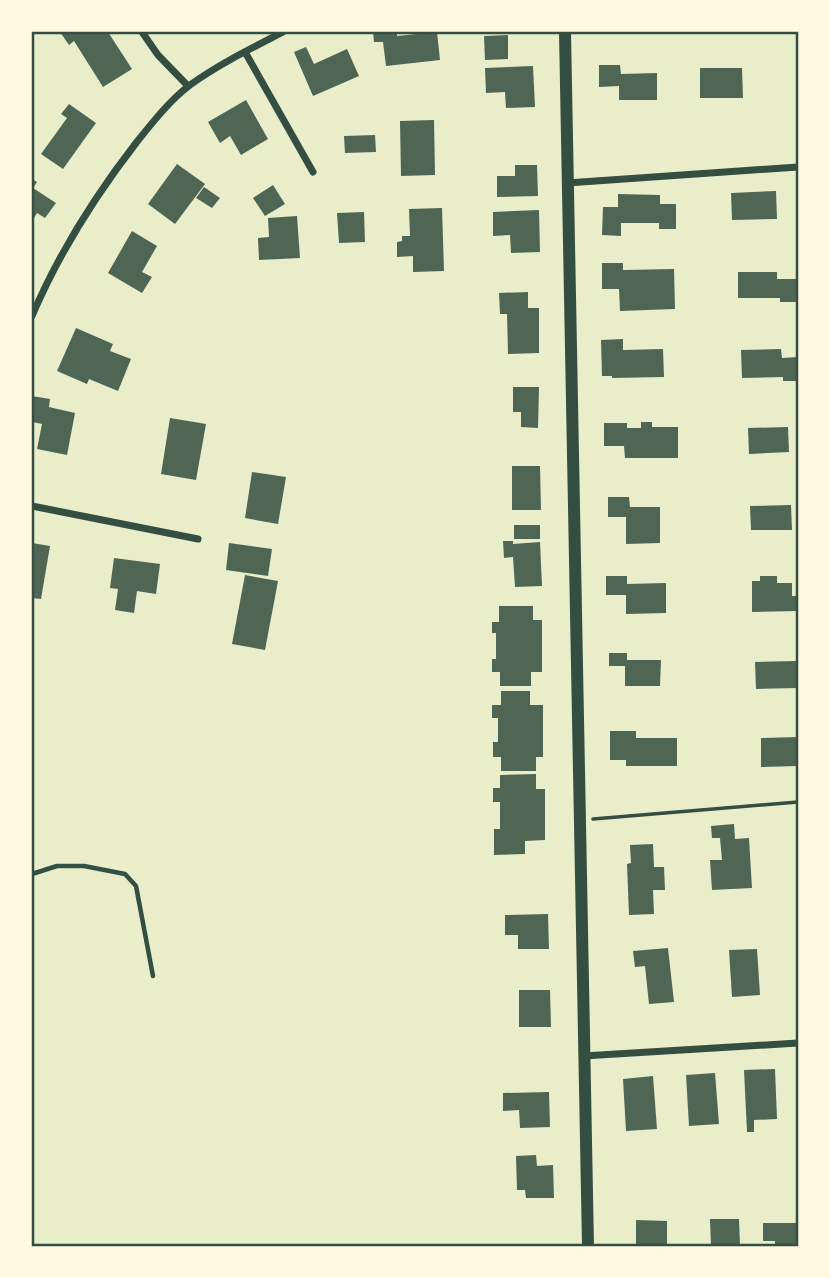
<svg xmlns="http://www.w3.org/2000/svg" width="830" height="1278" font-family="Raleway,sans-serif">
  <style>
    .building { fill: #4f6655 }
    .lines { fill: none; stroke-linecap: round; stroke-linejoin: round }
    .path { stroke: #344e41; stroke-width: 3.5 }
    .service { stroke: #344e41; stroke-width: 4.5 }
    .minor { stroke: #344e41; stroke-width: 7 }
    .tertiary { stroke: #344e41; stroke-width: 12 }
    .neatline { fill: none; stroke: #344e41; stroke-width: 2.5 }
  </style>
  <rect width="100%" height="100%" fill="#e9edc9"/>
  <g class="building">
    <path d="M60,32H108L132,69L103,87L74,41L69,45Z"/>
    <path d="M373,32H397V36L437,32L440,60L386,66L383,42H374Z"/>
    <path d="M508,35V59L485,60L484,36Z"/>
    <path d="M306,47L314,64L347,49L359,76L313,96L294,52Z"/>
    <path d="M599,65H620L621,74L657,73V100H619V86L599,87Z"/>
    <path d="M533,66L535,107L506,108L505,92L486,93L485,68Z"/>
    <path d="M700,68H742L743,98H700Z"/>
    <path d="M246,100L268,139L241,155L230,136L220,143L208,122Z"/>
    <path d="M69,104L96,123L63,169L41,154L67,118L61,114Z"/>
    <path d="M434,120L435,175L401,176L400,121Z"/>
    <path d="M375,135L376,152L345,153L344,136Z"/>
    <path d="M177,164L205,184L175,224L148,204Z"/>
    <path d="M515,165H537L538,196L497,197V176H515Z"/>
    <path d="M32,179L37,182L33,188L56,203L45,218L37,213L32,221Z"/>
    <path d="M273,185L285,204L265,216L253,198Z"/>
    <path d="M204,187L220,198L212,208L196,198Z"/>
    <path d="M776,191L777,219L732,220L731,193Z"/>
    <path d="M618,194L660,195V204H676V229H659V223H621V236L602,235L603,207H618Z"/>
    <path d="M442,208L444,271L413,272V256L397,257V242L402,241V236H410L409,209Z"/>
    <path d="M539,210L540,252L511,253L510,235L493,236V212Z"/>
    <path d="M364,212L365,242L339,243L337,213Z"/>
    <path d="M297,216L300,258L259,260L258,238L269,237L268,218Z"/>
    <path d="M132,231L157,246L142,272L152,277L142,293L108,273Z"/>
    <path d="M602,263H623V270L674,269L675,309L620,311L619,289H602Z"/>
    <path d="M738,272H777V279H798V302H780V298H738Z"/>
    <path d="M528,292V308H539V353L508,354L507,314H500L499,293Z"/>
    <path d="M76,328L113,344L110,351L131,359L118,391L89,379L87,384L57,371Z"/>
    <path d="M623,339V350L663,349L664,377L612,378V376H602L601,340Z"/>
    <path d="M781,349L782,358L798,357V381H783V377L742,378L741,350Z"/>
    <path d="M513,387H539L538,428L521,427V412H513Z"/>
    <path d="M32,396L50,399L49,407L75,413L67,455L37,449L42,424L32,422Z"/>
    <path d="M170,418L206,424L196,480L161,474Z"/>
    <path d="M641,422H652V427H678V458H625L624,446H604V423H627V428H641Z"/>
    <path d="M788,427L789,452L749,454L748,428Z"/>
    <path d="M512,466H540L541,510H512Z"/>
    <path d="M252,472L286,477L278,524L245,518Z"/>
    <path d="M608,497H629L630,507H660V543L626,544V517H608Z"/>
    <path d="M791,505L792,530H751L750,506Z"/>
    <rect x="514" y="525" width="26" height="14"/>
    <path d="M503,541H513V544L540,542L542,586L515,587L513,557L504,558Z"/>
    <path d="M32,543L50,546L41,599L32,598Z"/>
    <path d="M229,543L272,549L268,576L226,570Z"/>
    <path d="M114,558L160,564L156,594L137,591L134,613L115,610L118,589L110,588Z"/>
    <path d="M245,575L278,581L265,650L232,644Z"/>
    <path d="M606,576H627V584L666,583V613L626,614V595H606Z"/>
    <path d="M760,576H777V583H792V596H796V611L752,612V581H760Z"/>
    <path d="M499,606H533V620H542V672H531V686H500V672H492V659H496V633H492V622H499Z"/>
    <path d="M609,653H627V660H661L660,686H625V666H609Z"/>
    <path d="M797,661L798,688L756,689L755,662Z"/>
    <path d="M501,691H530V705H543V757H536V771H501V757H493V742H498V718H492V705H501Z"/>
    <path d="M610,731H636V738H677V766H626V760H610Z"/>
    <path d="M798,737V766L761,767V738Z"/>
    <path d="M536,774V789H545V840L525,841V854L494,855V829H500V802H493V788H500V775Z"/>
    <path d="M734,824L735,839L749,838L752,888L712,890L710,860H722L720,838H712L711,826Z"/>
    <path d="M653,844L654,867H664L665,890H653L654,914L629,915L627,864L631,863L630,845Z"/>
    <path d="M548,914L549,949H518V935H505V915Z"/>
    <path d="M668,948L674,1002L649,1004L645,966L635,967L633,951Z"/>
    <path d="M757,949L760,995L732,997L729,950Z"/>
    <path d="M519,990H550L551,1027H519Z"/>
    <path d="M775,1069L777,1119L754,1120V1132H747L744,1070Z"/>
    <path d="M715,1073L719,1124L689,1126L686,1075Z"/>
    <path d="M653,1076L657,1129L626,1131L623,1079Z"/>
    <path d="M549,1092L550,1127L520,1128L519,1110L503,1111V1093Z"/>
    <path d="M536,1155L537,1166L553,1165L554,1198H526L525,1190H517L516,1156Z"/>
    <path d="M710,1219H739L740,1246H711Z"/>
    <path d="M636,1220L667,1221V1246H636Z"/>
    <path d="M763,1223H798V1246H775V1241H763Z"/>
  </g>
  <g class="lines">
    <path class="path" d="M593,819L798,802"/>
    <path class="service" d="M32,874L57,866H84L125,874L136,886L153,976"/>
    <g class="minor">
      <path d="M142,32L158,55L188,86"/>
      <path d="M245,52L313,172"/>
      <path d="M567,183L798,167"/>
      <path d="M32,316C58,255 95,196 136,143C152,123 170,100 190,85C219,64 252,48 283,32"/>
      <path d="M32,506L198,539"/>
      <path d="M583,1056L798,1043"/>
    </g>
    <path class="tertiary" d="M565,32C572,437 577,842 588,1246"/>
  </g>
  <rect width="830" height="1278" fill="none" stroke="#fefae0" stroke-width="66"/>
  <rect x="33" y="33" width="764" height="1212" class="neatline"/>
</svg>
